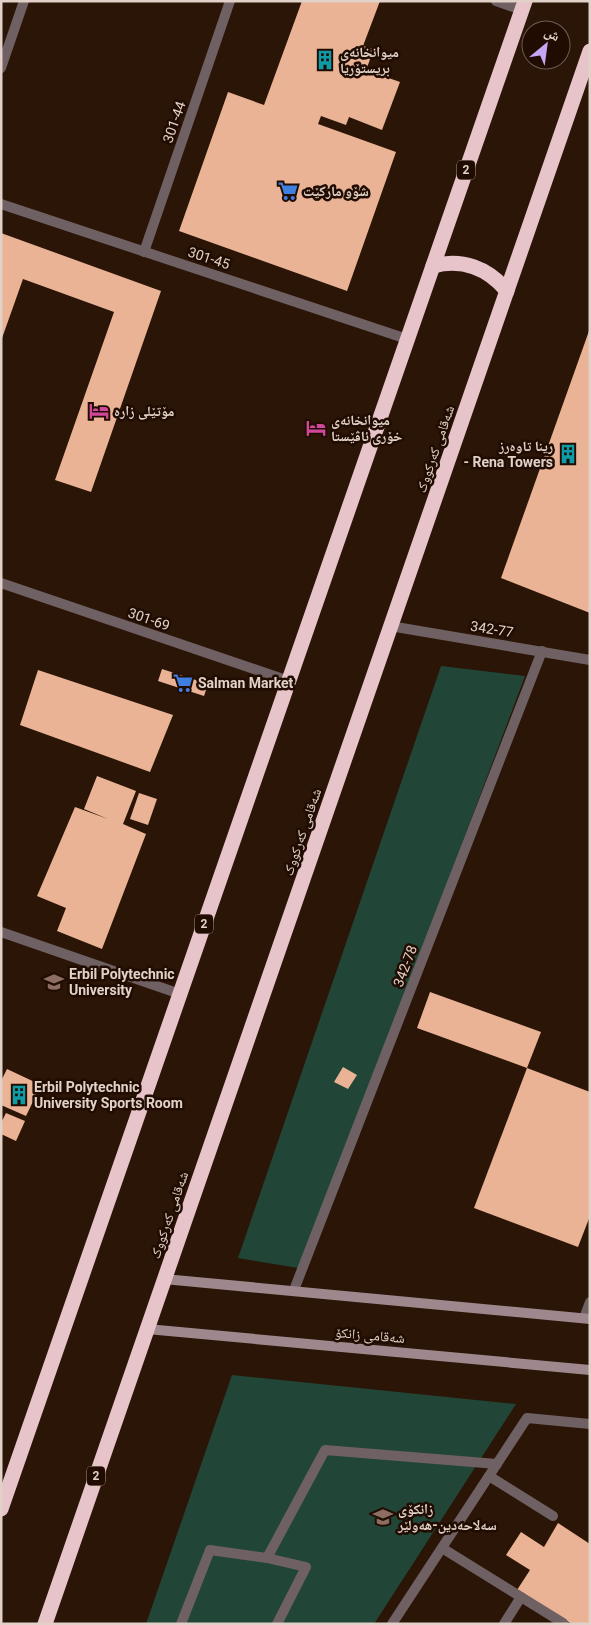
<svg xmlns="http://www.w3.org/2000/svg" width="591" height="1625" font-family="Roboto,'Noto Naskh Arabic',sans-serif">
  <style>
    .green { fill: #214637 }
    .building { fill: #eab395 }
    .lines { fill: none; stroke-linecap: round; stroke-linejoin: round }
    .lane { stroke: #6f6063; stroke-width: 10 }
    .street { stroke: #6f6063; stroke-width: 10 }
    .secondary { stroke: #9f888d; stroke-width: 10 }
    .highway { stroke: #e7c3ca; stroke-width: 15 }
    .labels { text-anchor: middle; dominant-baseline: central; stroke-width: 5; stroke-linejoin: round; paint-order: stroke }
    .shield { fill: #210c02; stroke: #a7968d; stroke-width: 1 }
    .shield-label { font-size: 12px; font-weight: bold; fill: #e1d1c8 }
    .poi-label { font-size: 14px; font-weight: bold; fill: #e1d1c8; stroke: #210c02; text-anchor: start }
    .street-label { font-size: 14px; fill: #e1d1c8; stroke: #210c02 }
  </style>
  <rect width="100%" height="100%" fill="#2b1507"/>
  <g class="green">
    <path d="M441,666L525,676L387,1043L298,1268L238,1258Z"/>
    <path d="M232,1375L516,1404L374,1624H146Z"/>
  </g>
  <g class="building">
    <path d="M302,1H380L363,46L374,49L366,70L400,82L382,130L349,117L346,125L321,116L318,124L396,152L347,291L179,231L228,92L264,105Z"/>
    <path d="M1,233L161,291L91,492L55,480L114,312L23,279L1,341Z"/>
    <path d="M589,331H590V613L501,578Z"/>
    <path d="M162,669L208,684L204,696L158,681Z"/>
    <path d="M38,670L173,715L150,772L20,725Z"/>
    <path d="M97,776L136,791L123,824L146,834L102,949L57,931L66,908L37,896L75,807L108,819L84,809Z"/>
    <path d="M139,793L157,799L148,825L130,819Z"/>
    <path d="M430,992L541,1032L527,1068L417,1028Z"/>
    <path d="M343,1067L357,1075L348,1089L334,1082Z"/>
    <path d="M527,1068L590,1092V1216L578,1247L474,1208Z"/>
    <path d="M7,1069L41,1085L26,1116L1,1105V1081Z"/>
    <path d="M6,1113L25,1121L16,1141L1,1134V1123Z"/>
    <path d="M558,1523L590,1544V1624H572L517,1590L530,1570L506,1555L521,1532L544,1547Z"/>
  </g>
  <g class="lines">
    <g class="lane">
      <path d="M1,932L180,994"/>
      <path d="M392,1624L527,1418L590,1424"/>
    </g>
    <g class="street">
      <path d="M496,1L522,10"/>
      <path d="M1,68L24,1"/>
      <path d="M1,204L407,339"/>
      <path d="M144,252L230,1"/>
      <path d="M1,583L289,681"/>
      <path d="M390,626L590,660"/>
      <path d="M294,1290L542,651"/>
      <path d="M584,1318L590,1302"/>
      <path d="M489,1476L553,1516"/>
      <path d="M442,1548L521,1597L504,1624"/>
      <path d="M267,1558L306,1567L277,1624"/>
      <path d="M521,1597L563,1623"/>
      <path d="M181,1624L210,1550L267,1558L325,1450L497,1464"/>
    </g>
    <g class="secondary">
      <path d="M164,1279L590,1319"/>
      <path d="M147,1329L590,1370"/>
    </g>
    <g class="highway">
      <path d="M433,266C462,258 488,268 507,291"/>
      <path d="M1,1509L525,1"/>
      <path d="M45,1624L590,51"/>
    </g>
  </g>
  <defs>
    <symbol id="building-bare" viewBox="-9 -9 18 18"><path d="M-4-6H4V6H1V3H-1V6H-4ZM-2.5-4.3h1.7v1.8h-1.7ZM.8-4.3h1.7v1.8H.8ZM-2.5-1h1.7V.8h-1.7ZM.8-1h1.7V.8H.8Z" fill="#0f9aa8" stroke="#210c02" stroke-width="2.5" paint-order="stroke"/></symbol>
    <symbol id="supermarket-bare" viewBox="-9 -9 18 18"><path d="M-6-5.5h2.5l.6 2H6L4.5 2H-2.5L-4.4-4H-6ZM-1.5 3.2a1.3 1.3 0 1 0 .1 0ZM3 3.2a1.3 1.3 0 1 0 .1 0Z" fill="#3f7fe0" stroke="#210c02" stroke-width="2.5" paint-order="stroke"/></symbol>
    <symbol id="hotel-bare" viewBox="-9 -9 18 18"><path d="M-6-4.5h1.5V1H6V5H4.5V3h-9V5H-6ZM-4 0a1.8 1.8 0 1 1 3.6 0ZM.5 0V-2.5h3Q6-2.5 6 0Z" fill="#d1479c" stroke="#210c02" stroke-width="2.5" paint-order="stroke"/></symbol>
    <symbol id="university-bare" viewBox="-9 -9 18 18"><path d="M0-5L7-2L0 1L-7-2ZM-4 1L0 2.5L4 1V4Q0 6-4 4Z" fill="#8d6e63" stroke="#210c02" stroke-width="2.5" paint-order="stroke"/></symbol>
  </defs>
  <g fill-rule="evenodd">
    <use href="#building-bare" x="311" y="46" width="28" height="28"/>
    <use href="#supermarket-bare" x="274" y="177" width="28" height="28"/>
    <use href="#hotel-bare" x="85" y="397" width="28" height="28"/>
    <use href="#hotel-bare" x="302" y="414" width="28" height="28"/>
    <use href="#building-bare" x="554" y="440" width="28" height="28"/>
    <use href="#supermarket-bare" x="169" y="669" width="28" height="28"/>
    <use href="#university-bare" x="40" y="968" width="28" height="28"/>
    <use href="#building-bare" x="5" y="1081" width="28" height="28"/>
    <use href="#university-bare" x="369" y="1503" width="28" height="28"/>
  </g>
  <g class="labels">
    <g class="shield">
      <rect x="457" y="160.5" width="18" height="19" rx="4"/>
      <rect x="195" y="914.5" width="18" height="19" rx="4"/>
      <rect x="87" y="1466.5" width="18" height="19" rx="4"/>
    </g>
    <g class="shield-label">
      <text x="466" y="170">2</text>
      <text x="204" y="924">2</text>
      <text x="96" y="1476">2</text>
    </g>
    <g class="poi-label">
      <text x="340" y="52">میوانخانەی<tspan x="340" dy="16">بریستۆریا</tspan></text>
      <text x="303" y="191">شۆو مارکێت</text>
      <text x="114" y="411">مۆتێلی زارە</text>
      <text x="331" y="420">میوانخانەی<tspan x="331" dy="16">خۆری ئاڤێستا</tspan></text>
      <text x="553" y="446" text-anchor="end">رينا تاوەرز<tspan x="553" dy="16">- Rena Towers</tspan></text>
      <text x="198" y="683">Salman Market</text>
      <text x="69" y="974">Erbil Polytechnic<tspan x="69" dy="16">University</tspan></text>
      <text x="34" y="1087">Erbil Polytechnic<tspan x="34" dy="16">University Sports Room</tspan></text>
      <text x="398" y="1509">زانکۆی<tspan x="398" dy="16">سەلاحەدین-هەولێر</tspan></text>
    </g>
    <g class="street-label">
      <text transform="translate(174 122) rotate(-71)">301-44</text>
      <text transform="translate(209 258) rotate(18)">301-45</text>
      <text transform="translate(435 449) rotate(-71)">شەقامی کەرکووک</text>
      <text transform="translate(149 619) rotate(19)">301-69</text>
      <text transform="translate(492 629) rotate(9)">342-77</text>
      <text transform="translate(302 832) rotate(-71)">شەقامی کەرکووک</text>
      <text transform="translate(405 966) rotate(-69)">342-78</text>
      <text transform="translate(169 1215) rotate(-71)">شەقامی کەرکووک</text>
      <text transform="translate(370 1335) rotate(5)">شەقامی زانکۆ</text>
    </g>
  </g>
  <rect width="591" height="1625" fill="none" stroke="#e1d1c8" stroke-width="5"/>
  <g transform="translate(546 45) rotate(29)"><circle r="24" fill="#210c02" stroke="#6e5b51"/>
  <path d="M0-4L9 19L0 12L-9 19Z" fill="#c5a7f1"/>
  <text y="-8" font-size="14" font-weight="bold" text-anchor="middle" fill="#e1d1c8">ش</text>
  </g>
</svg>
